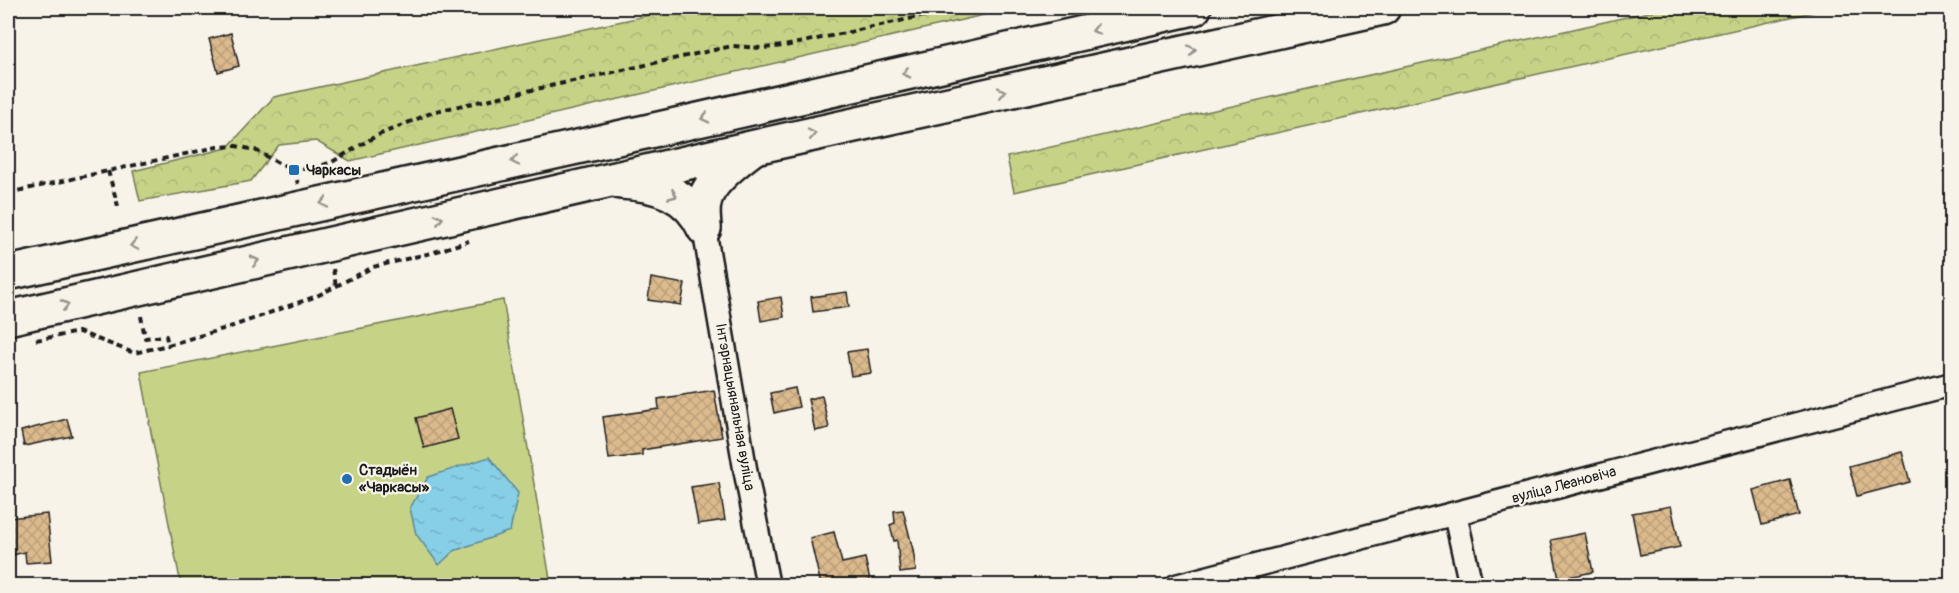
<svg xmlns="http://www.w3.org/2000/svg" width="1959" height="593" font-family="Pangolin,sans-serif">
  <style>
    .green { fill: #c6d387; stroke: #717852; stroke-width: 1.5 }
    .forest { fill: url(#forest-crowns); stroke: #717852; stroke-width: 1.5 }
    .water { fill: url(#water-ripples); stroke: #5c8796; stroke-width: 1.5 }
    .building { fill: url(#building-cross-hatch); stroke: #1c1c1c; stroke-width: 1.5 }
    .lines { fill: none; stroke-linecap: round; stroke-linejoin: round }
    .minor-casing { stroke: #1c1c1c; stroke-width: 27 }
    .trunk-casing { stroke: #1c1c1c; stroke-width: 38 }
    .path { stroke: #1c1c1c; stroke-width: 4; stroke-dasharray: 6 4.5; stroke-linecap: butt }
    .minor { stroke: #f7f3e8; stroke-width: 22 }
    .trunk { stroke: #f7f3e8; stroke-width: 33 }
    .oneway { stroke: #94928c }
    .poi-dot { fill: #1f6fb2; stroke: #f7f3e8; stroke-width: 2 }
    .labels { text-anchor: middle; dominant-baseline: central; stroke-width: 4.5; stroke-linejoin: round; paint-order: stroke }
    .poi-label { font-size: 15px; font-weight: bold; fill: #1c1c1c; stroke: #f7f3e8; text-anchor: start }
    .street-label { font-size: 15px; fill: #1c1c1c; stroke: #f7f3e8 }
  </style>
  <defs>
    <pattern id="forest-crowns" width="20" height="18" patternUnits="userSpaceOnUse" patternTransform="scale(1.5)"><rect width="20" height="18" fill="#c6d387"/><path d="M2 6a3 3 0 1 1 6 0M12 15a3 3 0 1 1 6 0" fill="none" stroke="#aab574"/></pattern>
    <pattern id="water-ripples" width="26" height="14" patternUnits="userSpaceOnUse" patternTransform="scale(1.5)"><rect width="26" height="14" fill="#86cfe7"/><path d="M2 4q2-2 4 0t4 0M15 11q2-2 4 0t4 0" fill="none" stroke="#73b1c6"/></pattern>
    <pattern id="building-cross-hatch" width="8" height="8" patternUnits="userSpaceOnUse" patternTransform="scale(1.5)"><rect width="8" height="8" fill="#dbba8d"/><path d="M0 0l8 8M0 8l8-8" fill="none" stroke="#bb9f79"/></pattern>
  </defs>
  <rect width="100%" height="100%" fill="#f7f3e8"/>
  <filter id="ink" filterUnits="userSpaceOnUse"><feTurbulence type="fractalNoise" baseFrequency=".0167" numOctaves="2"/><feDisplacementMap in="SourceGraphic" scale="12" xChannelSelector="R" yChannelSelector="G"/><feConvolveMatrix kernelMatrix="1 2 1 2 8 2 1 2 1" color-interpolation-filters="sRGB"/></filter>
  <g filter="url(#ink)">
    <path class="green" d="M503,300L551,585H181L149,422L150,421L141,372Z"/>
    <g class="forest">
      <path d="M682,8H1014L350,161L316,141L279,145L251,181L140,201L133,171L227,148L274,97Z"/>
      <path d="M1666,8H1831L1014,192L1007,157Z"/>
    </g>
    <path class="water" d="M489,457L518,493L510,531L454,551L439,565L416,534L410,508L428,477Z"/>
    <g class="building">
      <path d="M231,33L239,66L218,72L209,39Z"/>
      <path d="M651,278L685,284L681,305L648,300Z"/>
      <path d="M847,292L849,307L813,312L811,297Z"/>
      <path d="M781,297L784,317L761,321L758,301Z"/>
      <path d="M867,349L871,373L851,376L847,352Z"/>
      <path d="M795,388L799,407L774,413L770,393Z"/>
      <path d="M714,390L722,437L642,450V455L609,459L603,417L659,409L658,399Z"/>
      <path d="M822,396L829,428L815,431L808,399Z"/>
      <path d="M450,409L458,439L424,448L416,418Z"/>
      <path d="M67,419L72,436L24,446L21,431Z"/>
      <path d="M1902,452L1910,482L1857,496L1849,466Z"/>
      <path d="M1790,480L1799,515L1762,525L1753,490Z"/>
      <path d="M719,483L725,520L698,524L691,487Z"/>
      <path d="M1671,506L1680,547L1640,555L1632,513Z"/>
      <path d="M903,510L913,550L916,571L900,573L897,540L894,541L890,525L895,523L894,511Z"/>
      <path d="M47,514L52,561L26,563L25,552L8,556V518Z"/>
      <path d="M834,532L842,563L865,558L871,585H821L810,538Z"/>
      <path d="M1585,533L1593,572L1559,579L1551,540Z"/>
    </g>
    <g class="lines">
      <defs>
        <g id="minor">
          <path d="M704,228L746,474L768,586"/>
          <path d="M1455,514L1471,586"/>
          <path d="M1176,586L1952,384"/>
        </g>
        <g id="trunk">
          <path d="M621,182C658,184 688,194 704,228"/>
          <path d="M704,228C704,221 702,212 704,204C706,183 737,160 753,148"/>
          <path d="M8,273L645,132L1194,8"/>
          <path d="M8,318L755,147L1383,8"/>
        </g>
      </defs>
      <use href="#minor" class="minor-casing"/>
      <use href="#trunk" class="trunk-casing"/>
      <g class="path">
        <path d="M294,170L298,184"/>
        <path d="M108,171L118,206"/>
        <path d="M8,193L217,147L236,146L255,150L280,164L294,170L317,167L332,162L376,136L436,111L732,46L761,48L785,46L959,8"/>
        <path d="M333,269L336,286"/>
        <path d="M141,316L145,338L166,336L168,345L230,327L317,296L373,267L431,253L469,241"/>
        <path d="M36,340L79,332L134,353L168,345"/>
      </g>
      <use href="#minor" class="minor"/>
      <use href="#trunk" class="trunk"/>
    </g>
    <defs><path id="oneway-chevron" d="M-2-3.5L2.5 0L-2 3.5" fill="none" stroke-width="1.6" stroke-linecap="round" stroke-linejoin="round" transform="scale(1.5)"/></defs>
    <g class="oneway">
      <use href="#oneway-chevron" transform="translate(1096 30) rotate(167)"/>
      <use href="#oneway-chevron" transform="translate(1192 50) rotate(-12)"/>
      <use href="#oneway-chevron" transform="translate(906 73) rotate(167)"/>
      <use href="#oneway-chevron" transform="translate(1002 92) rotate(-12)"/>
      <use href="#oneway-chevron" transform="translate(705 118) rotate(167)"/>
      <use href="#oneway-chevron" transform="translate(812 134) rotate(-12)"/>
      <use href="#oneway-chevron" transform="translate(515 161) rotate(168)"/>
      <use href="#oneway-chevron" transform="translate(673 195) rotate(24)"/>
      <use href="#oneway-chevron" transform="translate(324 203) rotate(168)"/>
      <use href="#oneway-chevron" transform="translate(439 219) rotate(-13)"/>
      <use href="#oneway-chevron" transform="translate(134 245) rotate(168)"/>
      <use href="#oneway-chevron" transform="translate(255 261) rotate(-13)"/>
      <use href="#oneway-chevron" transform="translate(65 305) rotate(-13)"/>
    </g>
  </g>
  <g class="poi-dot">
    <rect x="288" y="164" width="12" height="12" rx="3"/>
    <circle cx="347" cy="479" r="6"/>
  </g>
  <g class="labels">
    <g class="poi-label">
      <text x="306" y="170">Чаркасы</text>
      <text x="359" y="470">Стадыён<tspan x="359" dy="17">«Чаркасы»</tspan></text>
    </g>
    <g class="street-label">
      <text transform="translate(735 407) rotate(80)">Інтэрнацыянальная вуліца</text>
      <text transform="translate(1564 485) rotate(-15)">вуліца Леановіча</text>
    </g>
  </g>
  <rect width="1959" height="593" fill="none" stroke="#f7f3e8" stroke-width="30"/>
  <rect x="15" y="15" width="1929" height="563" fill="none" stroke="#1c1c1c" stroke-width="2" filter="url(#ink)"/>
</svg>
